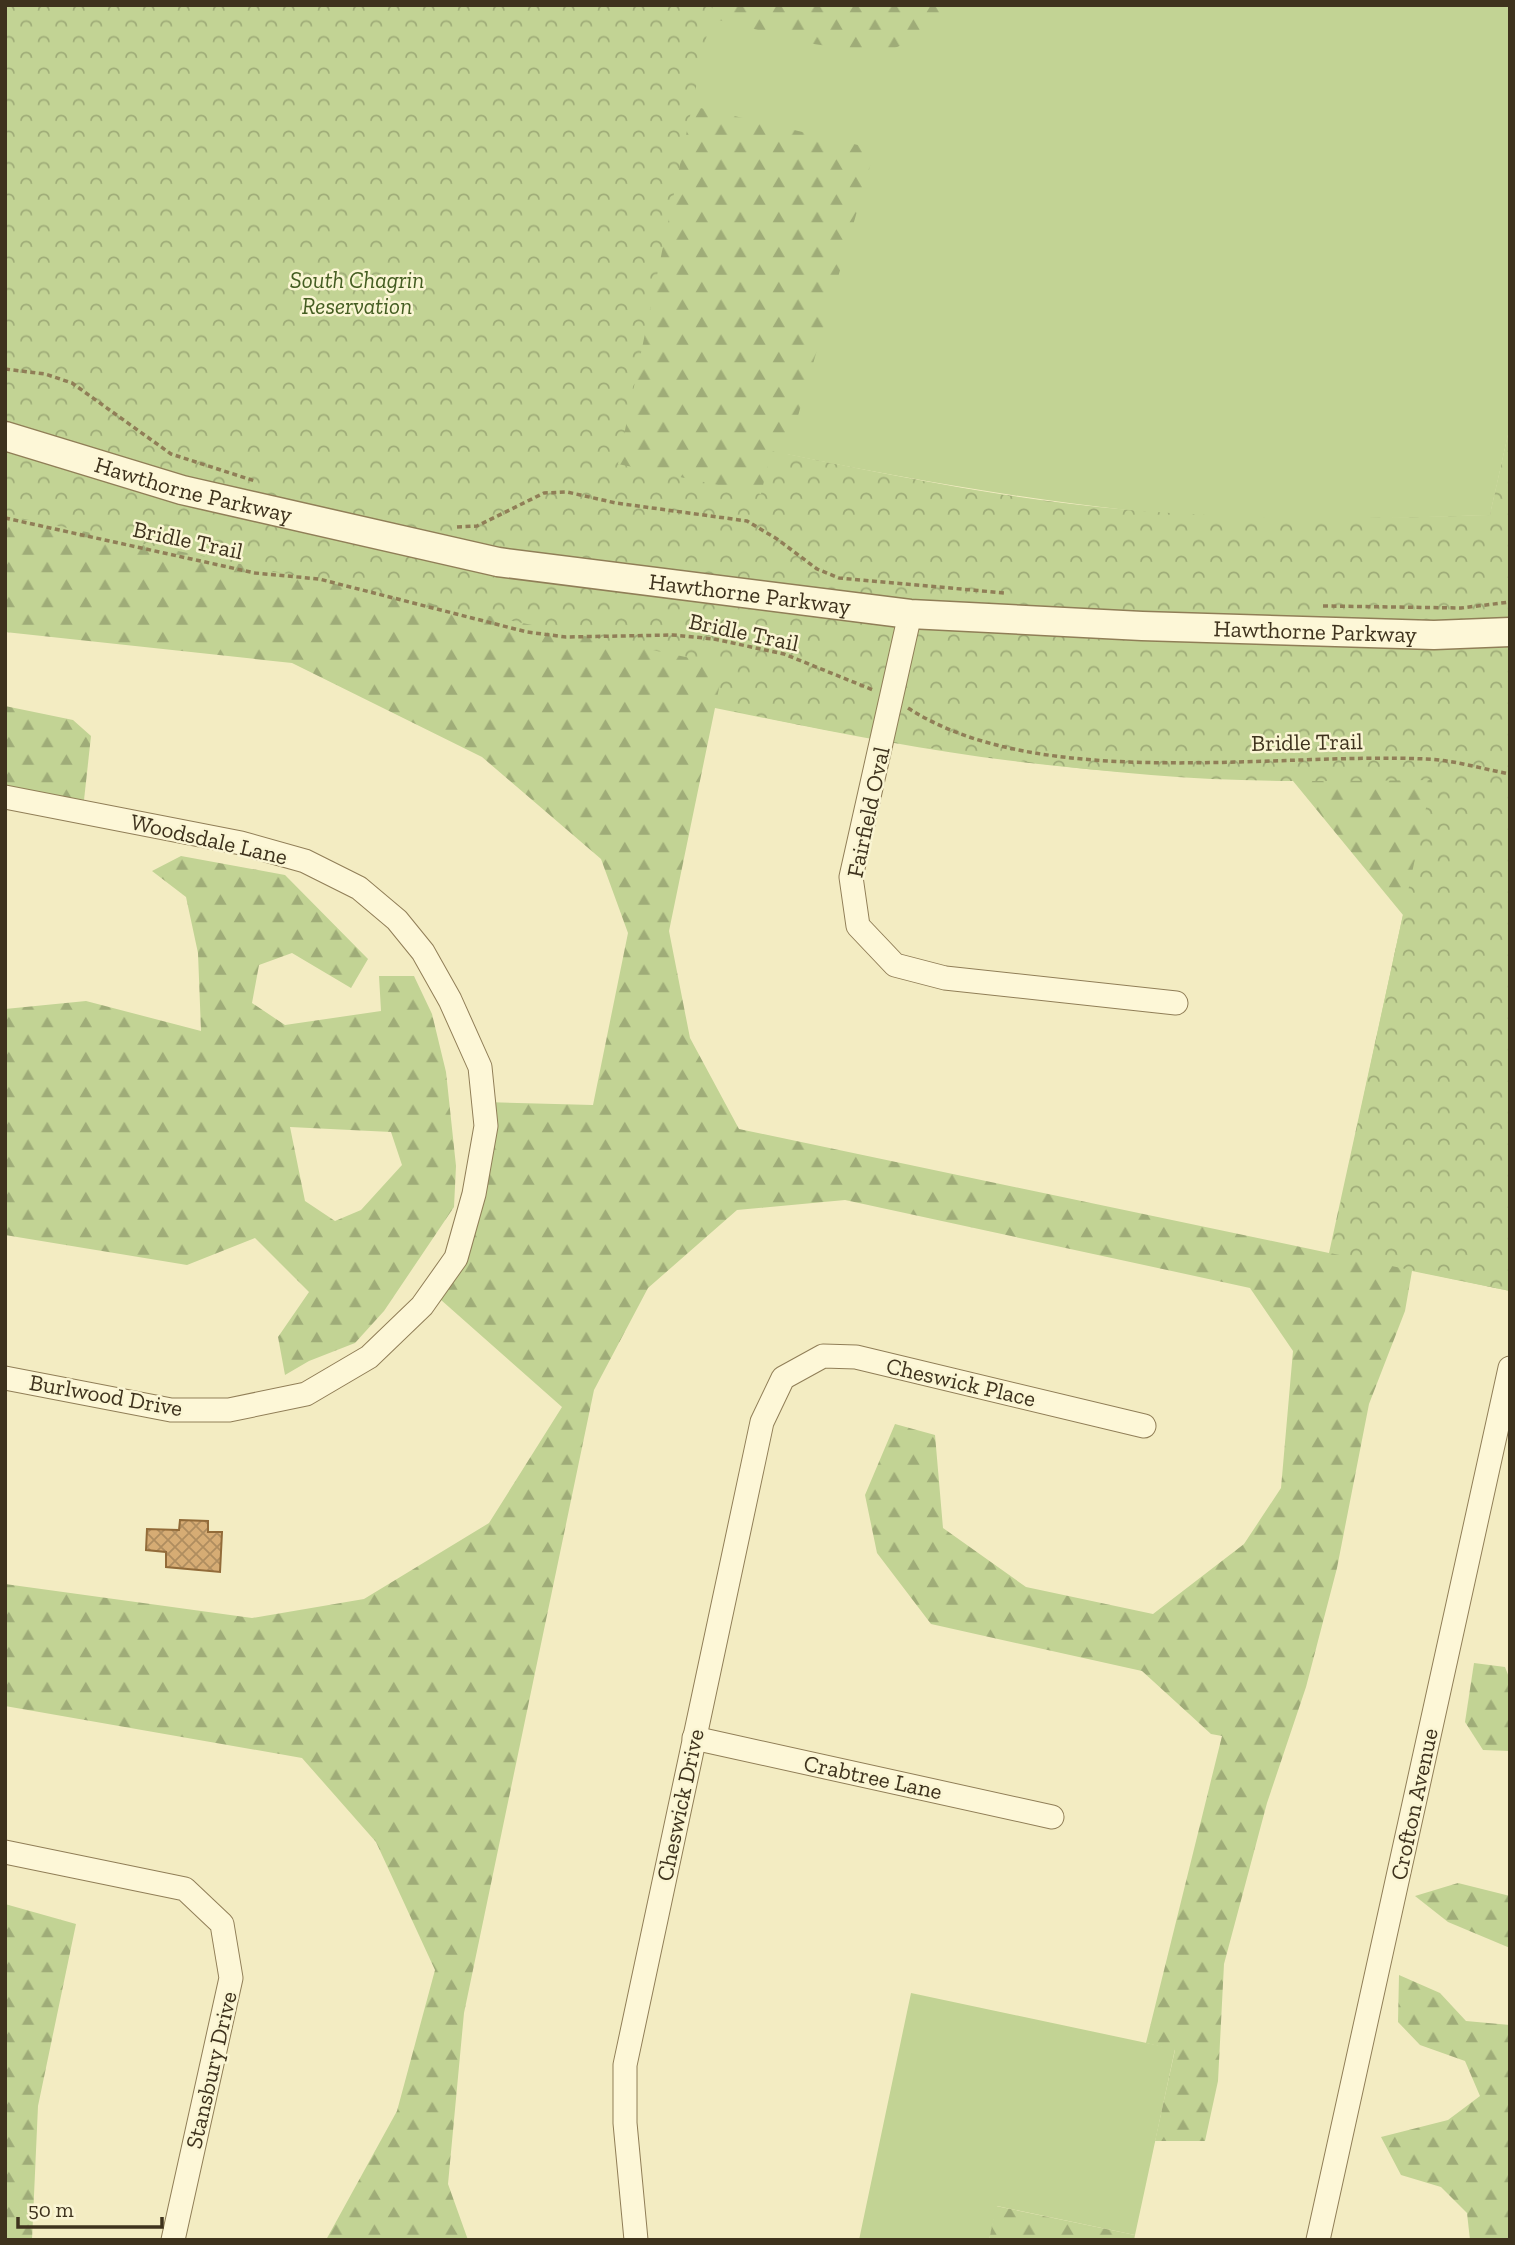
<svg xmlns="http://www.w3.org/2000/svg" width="1515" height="2245" font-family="'Zilla Slab',serif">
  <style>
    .grass { fill: #c2d394 }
    .forest { fill: url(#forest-firs); fill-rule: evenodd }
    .park { fill: url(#park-crowns) }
    .building { fill: url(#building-cross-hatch); stroke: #926b39; stroke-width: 2 }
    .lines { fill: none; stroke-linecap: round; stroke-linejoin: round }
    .minor-casing { stroke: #907e57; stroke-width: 25 }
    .tertiary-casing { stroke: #907e57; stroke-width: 31 }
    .path { stroke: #907e57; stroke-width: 3.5; stroke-dasharray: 5 3.5; stroke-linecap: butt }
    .minor { stroke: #fdf7d7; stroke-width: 23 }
    .tertiary { stroke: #fdf7d7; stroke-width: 28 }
    .labels { text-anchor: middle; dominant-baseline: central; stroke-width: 5; stroke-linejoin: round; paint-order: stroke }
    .park-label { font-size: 23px; font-style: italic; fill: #445d21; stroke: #faf5d3 }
    .street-label { font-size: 23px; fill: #3e321d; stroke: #faf5d3 }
  </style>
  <defs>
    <pattern id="forest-firs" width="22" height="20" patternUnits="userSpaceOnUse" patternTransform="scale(1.75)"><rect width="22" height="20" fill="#c2d394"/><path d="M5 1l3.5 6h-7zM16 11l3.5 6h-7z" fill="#9fac78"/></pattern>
    <pattern id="park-crowns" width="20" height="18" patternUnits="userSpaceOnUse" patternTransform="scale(1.75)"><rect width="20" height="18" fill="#c2d394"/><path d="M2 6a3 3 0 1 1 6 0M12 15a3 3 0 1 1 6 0" fill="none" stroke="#9fac78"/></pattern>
    <pattern id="building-cross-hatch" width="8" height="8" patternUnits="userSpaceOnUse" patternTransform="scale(1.75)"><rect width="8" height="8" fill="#d6ac74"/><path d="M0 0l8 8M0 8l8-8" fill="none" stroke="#af8d5f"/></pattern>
  </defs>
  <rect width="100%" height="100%" fill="#f3ecc2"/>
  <g class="grass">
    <path d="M659,5H1510V426L1490,515C1372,519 1254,523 1136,511C1013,498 892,476 771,451L761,494Z"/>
    <path d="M911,1993L1175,2049L1135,2235L997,2206L989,2240H859Z"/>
  </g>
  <g class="forest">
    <path d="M5,5L688,126L692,106L875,149L787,454C904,478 1020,501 1139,511C1256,521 1373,519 1490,515L1510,426V1291L1412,1271L1405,1311L1369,1404L1337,1568L1306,1687L1267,1803L1224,1964L1218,2081L1205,2141H1155L1175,2050L1146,2043L1222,1736L1211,1734L1142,1671L931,1624L877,1553L865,1495L895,1424L935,1435L943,1528L1026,1587L1153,1614L1244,1544L1281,1488L1293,1351L1250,1288L845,1200L737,1210L648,1288L594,1390L464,2013L448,2184L468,2240H326L397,2111L435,1970L376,1842L302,1758L5,1706V1584L252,1618L364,1599L489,1523L562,1407L432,1292L456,1258L484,1102L593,1105L628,933L601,859L482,757L292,663L5,632ZM715,708C814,728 913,749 1013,761C1106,773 1199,777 1293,781L1403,915L1329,1253L739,1129L690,1038L669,931Z"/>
    <path d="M659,5H945L934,31L881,54L814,44Z"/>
    <path d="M5,706L73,720L91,736L84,800L5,789Z"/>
    <path d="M181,856L285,875L368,959L351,988L292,953L259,965L252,1003L285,1025L381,1011L379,976H414L432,1014L446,1072L456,1166L454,1207L384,1311L355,1343L309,1361L285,1375L278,1337L309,1292L255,1238L187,1265L5,1235V1009L86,1001L201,1031L198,953L186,897L152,871ZM290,1127L391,1132L402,1165L361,1210L335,1221L305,1201Z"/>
    <path d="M1474,1663L1505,1667L1510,1680V1751L1483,1750L1465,1722Z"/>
    <path d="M1458,1883L1510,1896V1948L1448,1922L1415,1896Z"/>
    <path d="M5,1904L76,1924L38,2106L32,2240H5Z"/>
    <path d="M1399,1975L1440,1993L1466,2021L1510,2025V2240H1470L1467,2213L1441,2187L1401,2175L1381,2137L1448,2120L1480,2096L1465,2061L1420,2045L1398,2022Z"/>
    <path d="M996,2206L1135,2235L1134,2240H989Z"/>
  </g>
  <path class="park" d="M5,5H713L618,464L761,494L771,451C893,476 1016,502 1141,511C1258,520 1373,519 1490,515L1510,426V1291L1330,1253L1432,780C1338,781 1244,783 1151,775C1003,763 859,738 715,707L724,665L5,515Z"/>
  <path class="building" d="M180,1520L208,1521V1532H222L220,1572L166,1567V1552L146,1550L147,1529L179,1530Z"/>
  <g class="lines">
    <defs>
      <g id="minor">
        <path d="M910,614L851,877L858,926L895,965L945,978L1176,1003"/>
        <path d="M5,797L241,843L305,861L359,888L397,920L423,952L450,1000L480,1067L486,1126L474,1194L456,1258L422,1306L369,1357L306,1394L229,1410H171L5,1378"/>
        <path d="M694,1738L1052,1817"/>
        <path d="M5,1852L185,1889L222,1924L231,1978L173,2240"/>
        <path d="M636,2240L625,2123V2065L762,1422L783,1378L823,1356L856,1357L1144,1426"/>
        <path d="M1318,2240L1510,1368"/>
      </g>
      <g id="tertiary">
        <path id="s1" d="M5,436L182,490L498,562L910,614L1142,626L1434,635L1510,632"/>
      </g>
    </defs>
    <use href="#minor" class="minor-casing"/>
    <use href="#tertiary" class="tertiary-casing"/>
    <g class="path">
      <path d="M5,369L45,374L72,383L171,454L255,481"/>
      <path d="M5,518L255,573L319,579L527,632L566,637L673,635L714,639L784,654L873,690"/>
      <path d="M457,527L477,526L544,493L567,492L616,503L747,521L777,539L817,569L839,578L1005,593"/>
      <path d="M1323,606L1461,608L1510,602"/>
      <path d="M908,708C1039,793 1274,752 1426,759C1454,760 1482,769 1510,774"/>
    </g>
    <use href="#minor" class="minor"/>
    <use href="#tertiary" class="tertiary"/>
  </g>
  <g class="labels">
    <g class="park-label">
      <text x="357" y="280">South Chagrin<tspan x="357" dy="26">Reservation</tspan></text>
    </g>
    <g class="street-label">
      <text stroke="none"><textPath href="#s1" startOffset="196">Hawthorne Parkway</textPath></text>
      <text transform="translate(188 540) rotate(12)">Bridle Trail</text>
      <text stroke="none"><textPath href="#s1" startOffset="763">Hawthorne Parkway</textPath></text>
      <text stroke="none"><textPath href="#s1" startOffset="1330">Hawthorne Parkway</textPath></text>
      <text transform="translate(744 632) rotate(12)">Bridle Trail</text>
      <text transform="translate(1307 742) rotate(-1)">Bridle Trail</text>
      <text transform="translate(868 812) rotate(-78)">Fairfield Oval</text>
      <text transform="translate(209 839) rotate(13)">Woodsdale Lane</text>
      <text transform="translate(961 1382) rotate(13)">Cheswick Place</text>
      <text transform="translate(106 1395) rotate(10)">Burlwood Drive</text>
      <text transform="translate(873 1777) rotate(12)">Crabtree Lane</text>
      <text transform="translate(1414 1804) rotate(-78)">Crofton Avenue</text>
      <text transform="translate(680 1805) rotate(-78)">Cheswick Drive</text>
      <text transform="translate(211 2070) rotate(-77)">Stansbury Drive</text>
    </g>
  </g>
  <rect width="1515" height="2245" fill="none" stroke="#3e321d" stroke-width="14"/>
  <path d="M18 2217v10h144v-10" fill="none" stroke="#3e321d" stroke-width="3.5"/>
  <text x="28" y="2217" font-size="21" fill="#3e321d" stroke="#faf5d3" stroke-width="5" paint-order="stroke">50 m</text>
</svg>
